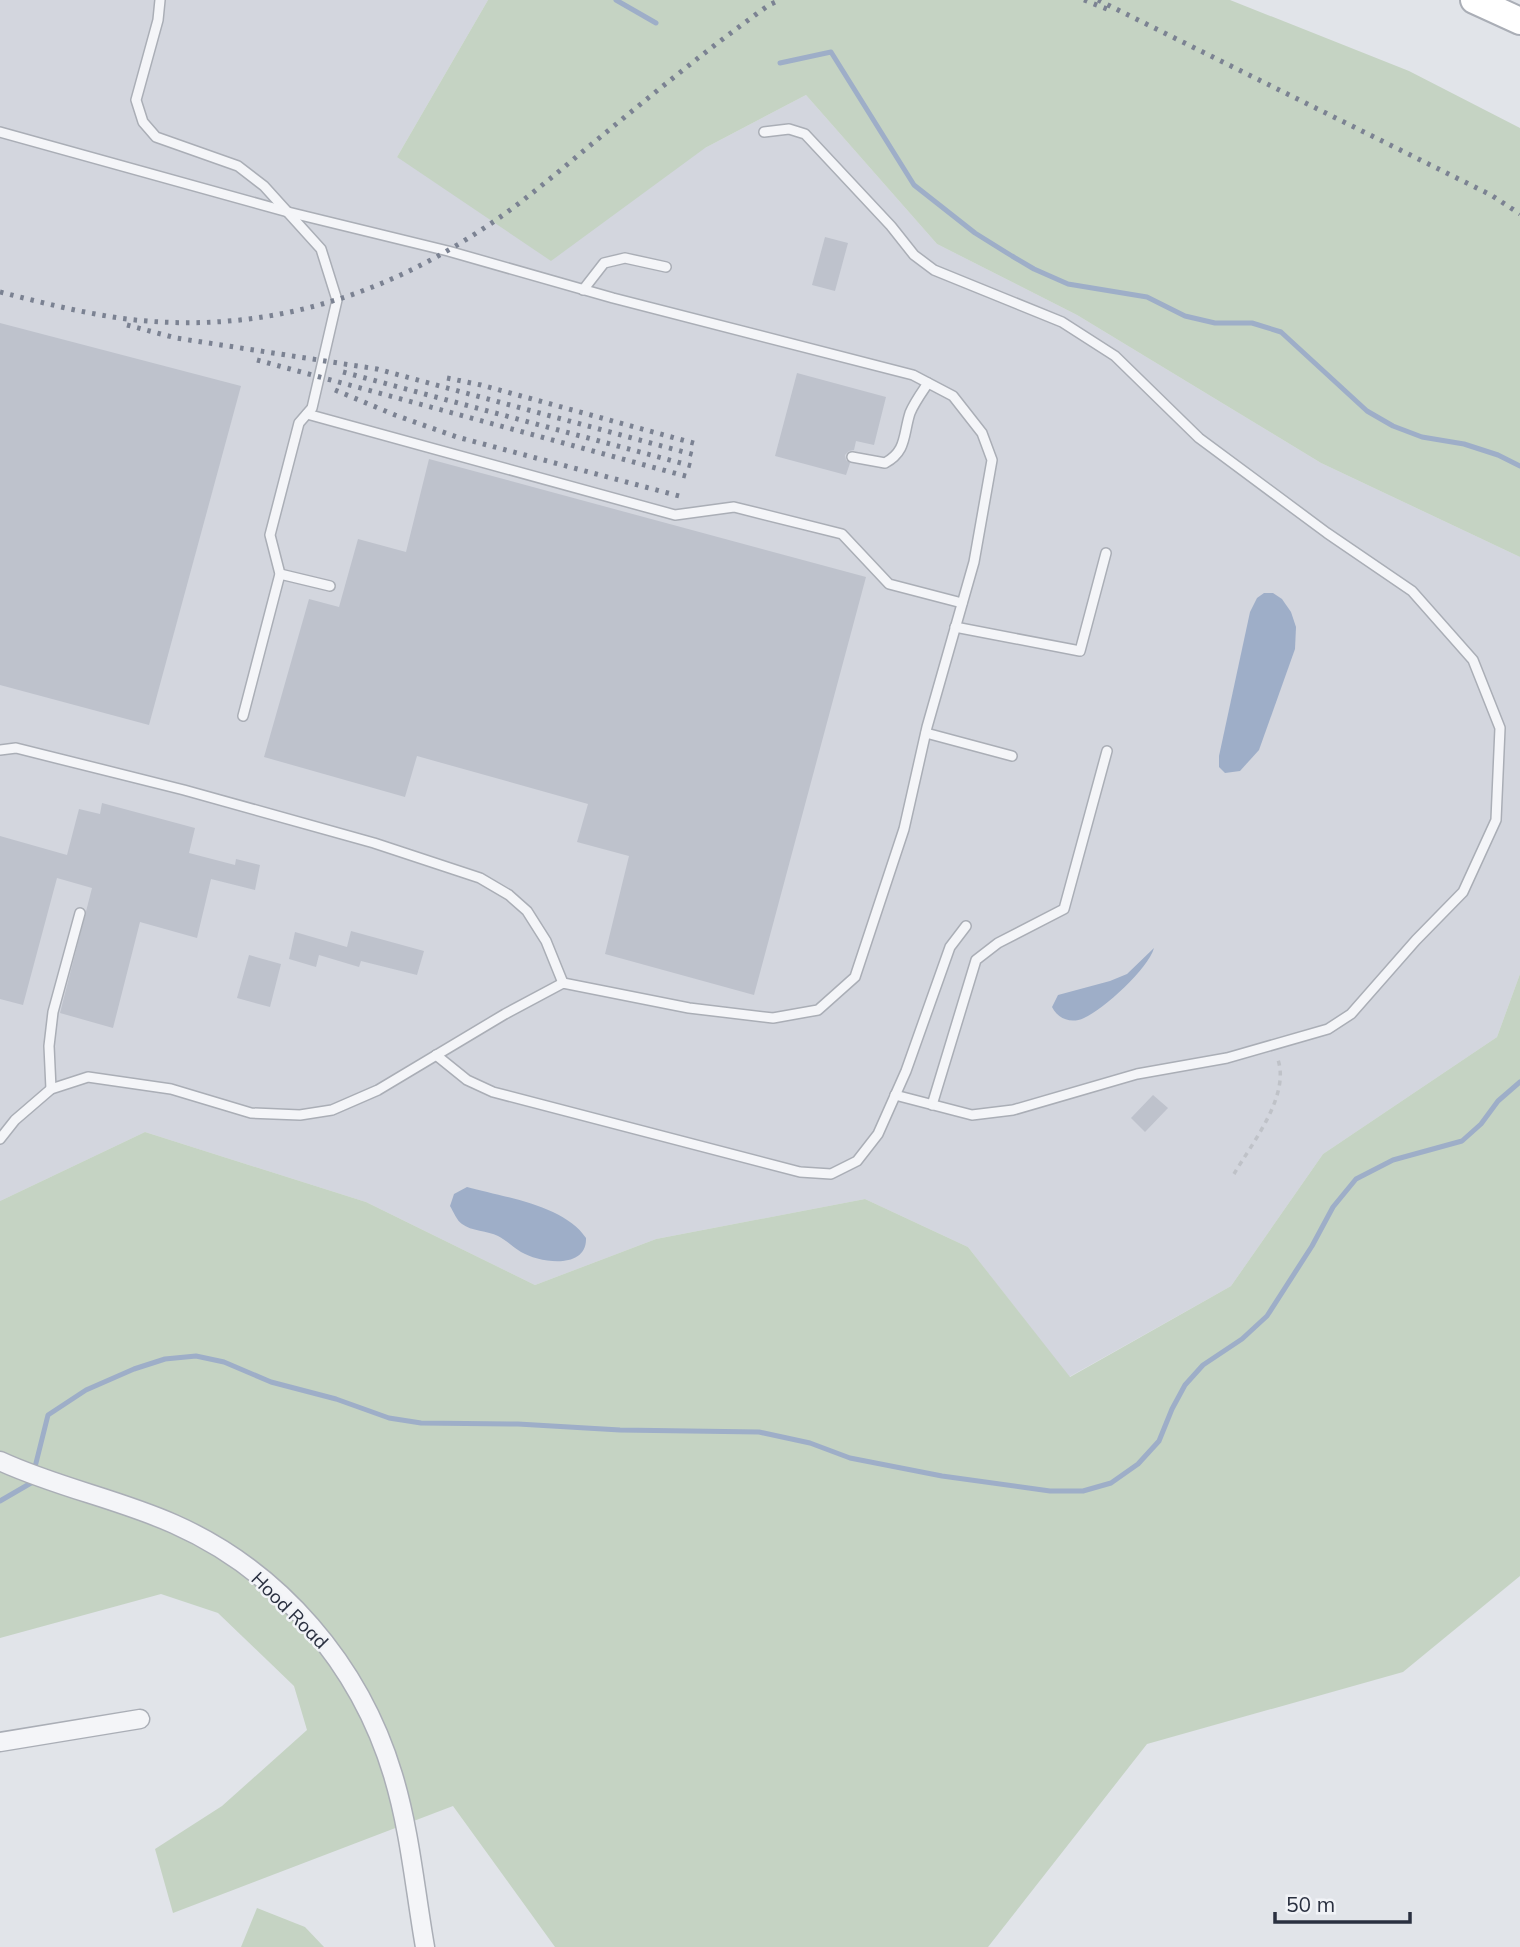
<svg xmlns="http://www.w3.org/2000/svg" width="1520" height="1947" font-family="Mulish,sans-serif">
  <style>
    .built { fill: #d3d6de }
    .green { fill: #c5d3c3 }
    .water { fill: #9eaec8 }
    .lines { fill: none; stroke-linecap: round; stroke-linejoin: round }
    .stream { stroke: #9eaec8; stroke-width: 5 }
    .building { fill: #bec2cc }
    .service-casing { stroke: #aaaeb6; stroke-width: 12 }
    .minor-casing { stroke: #aaaeb6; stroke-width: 21 }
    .secondary-casing { stroke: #aaaeb6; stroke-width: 30 }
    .path { stroke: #bfc2c8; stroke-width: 3.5; stroke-dasharray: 5 5; stroke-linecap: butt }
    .service { stroke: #f4f5f8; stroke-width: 9 }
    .minor { stroke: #f4f5f8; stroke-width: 18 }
    .secondary { stroke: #fff; stroke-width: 26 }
    .rail { stroke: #7b8292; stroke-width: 5; stroke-dasharray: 3.5 7; stroke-linecap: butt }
    .labels { text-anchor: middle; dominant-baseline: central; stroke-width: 5; stroke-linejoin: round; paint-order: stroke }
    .street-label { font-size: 19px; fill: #2a3040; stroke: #f1f3f7 }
  </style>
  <rect width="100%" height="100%" fill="#e1e4e9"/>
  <path class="built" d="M0,0H488L397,157L705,148L806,95L937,244L1077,315L1321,463L1520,557V974L1497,1037L1323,1154L1231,1286L1069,1377L968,1247L865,1199L656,1239L535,1285L366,1202L145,1132L0,1201Z"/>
  <g class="green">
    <path d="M488,0H1230L1409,71L1520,128V557L1321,463L1077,315L937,244L806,95L705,148L551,261L397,157Z"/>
    <path d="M1520,974V1576L1403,1672L1147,1744L988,1947H555L453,1806L173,1913L155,1849L222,1806L307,1730L294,1686L218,1613L161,1594L0,1638V1201L145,1132L366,1202L535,1285L656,1239L865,1199L968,1247L1070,1377L1231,1286L1323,1154L1497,1037Z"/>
    <path d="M257,1908L305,1927L324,1947H241Z"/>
  </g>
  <g class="water">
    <path d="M1264,593H1273L1282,599L1291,612L1296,627L1295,649L1259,750L1240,771L1225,773L1219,767V756L1250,612L1257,598Z"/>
    <path d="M1154,948C1148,969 1104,1009 1084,1018C1071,1024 1058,1019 1052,1007L1058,995L1110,981L1127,974Z"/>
    <path d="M467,1187C503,1197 564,1205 586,1238C587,1270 540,1263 521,1252C513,1247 506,1240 498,1236C488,1231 471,1231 462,1224C457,1221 453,1211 450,1206L454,1194Z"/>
  </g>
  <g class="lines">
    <g class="stream">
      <path d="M616,0L656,23"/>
      <path d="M780,63L831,52L914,185L975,233L1012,256L1034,269L1068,284L1147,297L1185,316L1215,323H1252L1281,332L1367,411L1393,426L1422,437L1464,444L1498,455L1520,466"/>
      <path d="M0,1501L31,1483L48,1415L86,1390L134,1369L165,1359L196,1356L224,1362L271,1382L336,1399L389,1418L421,1423L518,1424L620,1430L759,1432L810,1443L850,1458L942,1476L1050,1491H1083L1111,1483L1138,1464L1159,1441L1172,1409L1185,1385L1203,1365L1242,1339L1267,1316L1312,1246L1333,1207L1356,1179L1393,1160L1462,1141L1481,1124L1498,1101L1520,1082"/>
    </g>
  </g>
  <g class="building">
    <path d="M825,237L848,243L835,291L812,285Z"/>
    <path d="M0,323L241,386L149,725L0,685Z"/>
    <path d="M797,373L886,397L874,445L856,441L854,450L849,451L845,455L846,460L850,463L846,475L775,456Z"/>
    <path d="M429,459L866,577L754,995L605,954L629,856L577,842L588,804L417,756L405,797L264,757L309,599L339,607L358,539L406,552Z"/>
    <path d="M102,803L195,828L189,853L235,865L236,859L260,865L255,890L211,879L197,938L140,922L113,1028L60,1013L92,888L57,878L23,1005L0,999V836L67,855L79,809L100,814Z"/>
    <path d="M351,931L424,951L417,975L361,961L359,967L319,955L316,967L289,959L295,932L347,947Z"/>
    <path d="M249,955L281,964L270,1007L237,998Z"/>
    <path d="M1153,1095L1168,1108L1145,1132L1131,1118Z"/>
  </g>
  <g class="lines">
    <defs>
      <g id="service">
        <path d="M160,0L158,20L136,100L143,122L156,137L238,166L264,186L321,249L337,300L312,408L299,423L270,535L280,574L243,716"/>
        <path d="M0,132L288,212L448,251L613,298L913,375L953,396L982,433L992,460L974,562L927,727L904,829L855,977L818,1010L773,1018L689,1008L563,983L505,1014L378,1090L332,1110L300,1115L251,1113L171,1089L88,1077L51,1089L15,1120L0,1139"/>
        <path d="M764,132L789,129L805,134L891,226L914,255L934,270L1062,322L1115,356L1199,438L1327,533L1412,591L1473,660L1500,728L1496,820L1463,892L1416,940L1351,1014L1328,1029L1227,1058L1137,1074L1013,1110L972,1115L895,1095"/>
        <path d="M583,290L604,263L625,258L666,267"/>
        <path d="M307,414L675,515L734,507L842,534L889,584L962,603"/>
        <path d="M852,457L885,463C907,451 903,435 910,413C914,403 922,392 928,383"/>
        <path d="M280,574L330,586"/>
        <path d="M955,627L1080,651L1106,553"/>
        <path d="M926,733L1012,756"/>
        <path d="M0,750L16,748L184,790L374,843L480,878L509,895L527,911L546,941L563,983"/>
        <path d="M436,1055L467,1080L493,1092L800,1172L831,1174L857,1161L878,1134L906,1071L950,947L966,926"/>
        <path d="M51,1089L49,1046L53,1012L80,913"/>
        <path d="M932,1105L976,960L998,943L1064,909L1107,751"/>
      </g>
      <g id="minor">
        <path d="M0,1461C56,1487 118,1499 174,1524C280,1571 360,1665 393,1775C410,1831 415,1890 425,1947"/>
        <path d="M0,1742L140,1719"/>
      </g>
      <path id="secondary" d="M1474,0L1520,21"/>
    </defs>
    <use href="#service" class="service-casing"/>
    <use href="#minor" class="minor-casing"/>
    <use href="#secondary" class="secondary-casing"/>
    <path class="path" d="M1234,1174C1252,1143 1292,1094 1277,1057"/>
    <use href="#service" class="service"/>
    <use href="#minor" class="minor"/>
    <use href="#secondary" class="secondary"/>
    <g class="rail">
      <path d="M1084,0L1107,9"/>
      <path d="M1098,0L1491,195L1520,214"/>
      <path d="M0,292C39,302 79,312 119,318C250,336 372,302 481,230C523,203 560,170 598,139C654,93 710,47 769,5L780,0"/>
      <path d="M127,325L176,338L377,369L695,455"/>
      <path d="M257,360L689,477"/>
      <path d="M343,372L692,466"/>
      <path d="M447,378L481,385L697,444"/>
      <path d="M335,390L395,415L457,437L683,497"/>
    </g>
  </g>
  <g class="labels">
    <g class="street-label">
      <text transform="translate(290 1610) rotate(45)">Hood Road</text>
    </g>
  </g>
  <path d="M1275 1912v10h135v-10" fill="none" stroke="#2a3040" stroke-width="3.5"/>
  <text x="1286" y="1912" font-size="21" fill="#2a3040" stroke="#f1f3f7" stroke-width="5" paint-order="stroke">50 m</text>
</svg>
